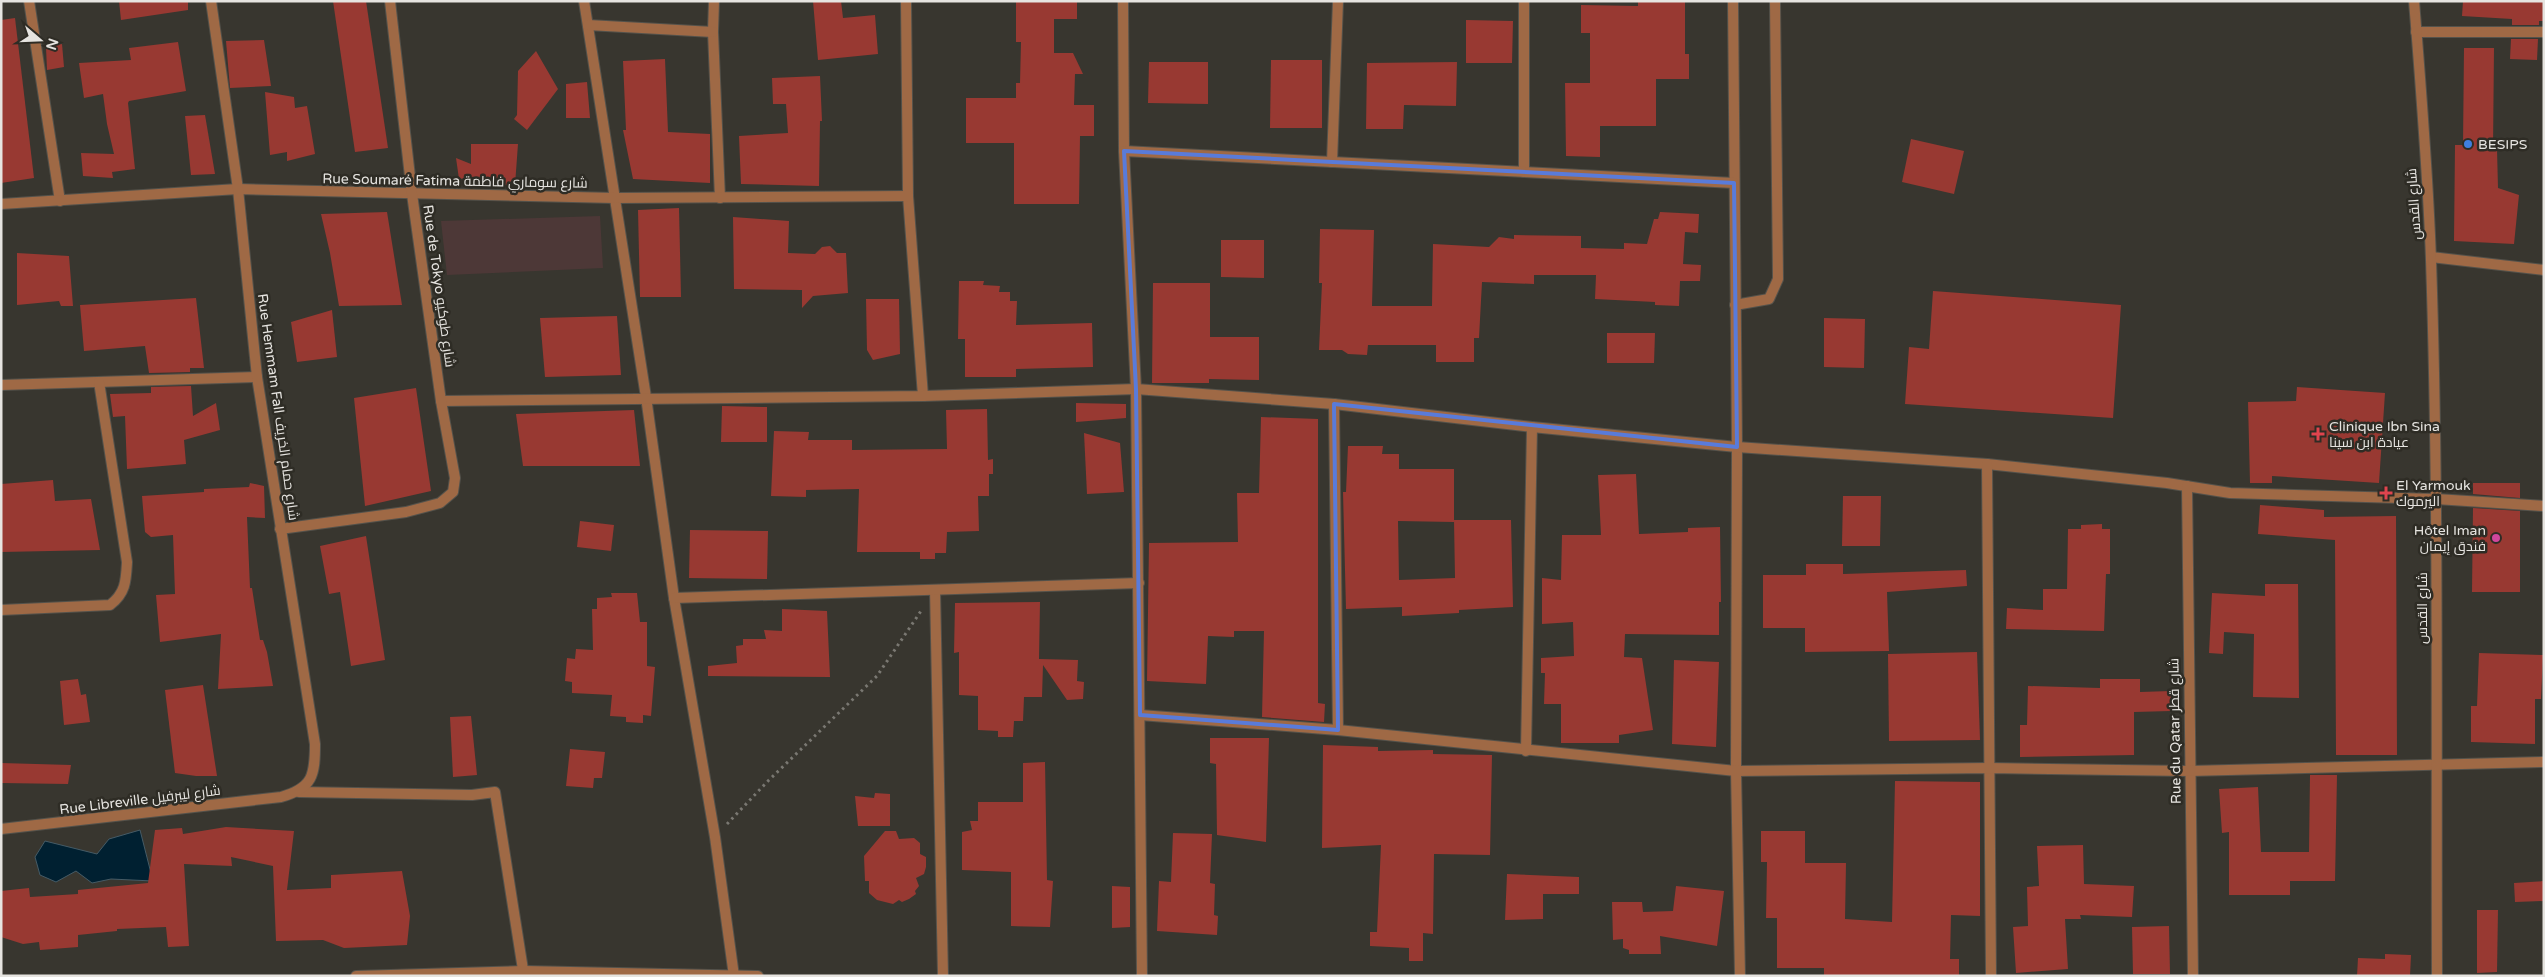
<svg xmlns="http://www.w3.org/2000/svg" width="2545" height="977" font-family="'Varela Round',Cairo,sans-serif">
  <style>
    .commercial { fill: #4d3837 }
    .water { fill: #002031; stroke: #455b66 }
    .building { fill: #983932 }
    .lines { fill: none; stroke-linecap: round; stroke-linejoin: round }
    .service-casing { stroke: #54524b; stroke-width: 12 }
    .minor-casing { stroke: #54524b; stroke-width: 12 }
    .tertiary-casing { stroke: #54524b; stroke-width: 12 }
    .path { stroke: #7a7872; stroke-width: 3; stroke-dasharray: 2.5 4; stroke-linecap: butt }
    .service { stroke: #9f6945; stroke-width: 10 }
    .minor { stroke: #9f6945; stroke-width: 10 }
    .tertiary { stroke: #9f6945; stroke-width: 10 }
    .marked { fill: none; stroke: #597bda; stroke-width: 4; stroke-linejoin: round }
    .shop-dot { fill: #3f7fe0; stroke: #2e2c25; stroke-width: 2 }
    .health-dot { fill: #e0444e; stroke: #2e2c25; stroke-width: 2 }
    .hotel-dot { fill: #d1479c; stroke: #2e2c25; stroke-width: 2 }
    .labels { text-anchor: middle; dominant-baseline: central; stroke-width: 5; stroke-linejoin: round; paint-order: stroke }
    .poi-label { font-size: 14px; fill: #e6e4e0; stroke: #2e2c25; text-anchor: start }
    .street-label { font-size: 14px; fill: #e6e4e0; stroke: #2e2c25 }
  </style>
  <rect width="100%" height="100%" fill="#38362f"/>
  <path class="commercial" d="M600,216L603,268L447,275L441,221Z"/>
  <path class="water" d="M140,830L153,881L111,879L92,883L76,871L56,882L40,875L35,857L45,841L97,854L109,839Z"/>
  <g class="building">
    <path d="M119,1H188V10L121,20Z"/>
    <path d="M333,1H366L388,148L355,152Z"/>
    <path d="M813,1H841L843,18L875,15L878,54L818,60Z"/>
    <path d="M1016,1H1077V19H1054V53H1073L1083,74H1075L1074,105H1094V136H1080L1079,204H1014V143H966V98H1016V83H1020L1021,42H1016Z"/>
    <path d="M1638,1H1685V54H1689V79H1656V126H1600V157L1566,156L1565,83H1590V33H1581V5L1638,6Z"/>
    <path d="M2463,1H2544V21H2539V25H2512V19L2462,16Z"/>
    <path d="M15,18L34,178L1,183V20Z"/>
    <path d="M1466,20L1513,21L1512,63H1466Z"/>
    <path d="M2511,39H2538L2537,60L2510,59Z"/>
    <path d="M264,40L271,86L230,88L226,41Z"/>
    <path d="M178,42L186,91L129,101L128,103L135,169L112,172L113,178L83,176L81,153L114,154L107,124L103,94L84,98L79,63L131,60L129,48Z"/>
    <path d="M62,44L64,67L47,70L46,47Z"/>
    <path d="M2464,48H2494L2493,149H2497L2498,188L2519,195L2514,244L2454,241L2455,145H2463Z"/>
    <path d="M536,51L558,89L527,130L514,119L517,115L518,71Z"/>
    <path d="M665,59L668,132L710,134V183L633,179L623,130H626L623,61Z"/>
    <path d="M1271,60H1322V128H1270Z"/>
    <path d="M1149,62H1208V104L1148,103Z"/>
    <path d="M1457,62L1456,106L1404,105L1403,129H1366L1367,63Z"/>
    <path d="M820,76L822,121H820L819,186L741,184L739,136L788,133L786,104H773L772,78Z"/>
    <path d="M587,82L590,118H566V84Z"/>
    <path d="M265,92L294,97L295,108L307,106L315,154L287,161V152L270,155Z"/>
    <path d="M205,115L215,174L191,175L185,116Z"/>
    <path d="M1911,139L1964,151L1954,194L1902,182Z"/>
    <path d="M471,144H518L515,185L470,186L467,178L459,179L456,158L471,164Z"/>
    <path d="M679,208L681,297H640L638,210Z"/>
    <path d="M387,212L402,305L339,306L330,253L321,214Z"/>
    <path d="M1660,212L1699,214L1698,233L1685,232L1683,264L1701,265L1700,281H1680L1679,306L1655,305V302L1595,299L1596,275H1534V284L1482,282L1479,338H1474V362H1436V345H1368L1367,355L1348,354L1342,350H1319L1322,283H1319L1320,229L1374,230L1372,306H1432L1433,244L1489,247L1499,237L1514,239V235L1581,236V248L1624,249V243L1647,244L1654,219H1658Z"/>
    <path d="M733,217L789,221L788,253L815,254L822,247L830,246L837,253H846L848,293L813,296L802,308V290L734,289Z"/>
    <path d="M1221,240H1264V278L1221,277Z"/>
    <path d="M17,253L69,256L73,306H61L59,301L17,305Z"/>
    <path d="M959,281H984L983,285L1000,286L999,292H1010V301H1017L1016,325L1092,323L1093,367L1016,369V377H965V339H958Z"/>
    <path d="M1153,283H1210V337H1259V380L1209,379V383H1152Z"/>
    <path d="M1933,291L2121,305L2113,418L1905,404L1909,347L1929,349Z"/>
    <path d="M196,298L204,368H190V372L149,373L145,346L84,351L80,305Z"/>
    <path d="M866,299H899L900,354L873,360L867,350Z"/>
    <path d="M332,310L337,357L297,362L291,322Z"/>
    <path d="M617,316L621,375L545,377L540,318Z"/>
    <path d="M1824,318L1865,319L1864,368L1824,367Z"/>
    <path d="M1607,333H1655L1654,363H1607Z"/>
    <path d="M191,386L193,416L216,403L220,430L184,440L186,464L127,469L125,416L113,417L110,394L151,393V387Z"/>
    <path d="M2297,387L2385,393L2379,483L2272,476V483H2250L2248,402L2296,401Z"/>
    <path d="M416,388L431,491L365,506L354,398Z"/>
    <path d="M1076,403L1126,404V418L1076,422Z"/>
    <path d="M722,406L767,407V442H721Z"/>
    <path d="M987,409L988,460L993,459V474H989V496H978L979,531L947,532L946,553H935V559H920V552H857L859,489L806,490V497L771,496L774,431L809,432L808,440H852V450L947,449L946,410Z"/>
    <path d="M634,410L640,466H523L516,414Z"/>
    <path d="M1261,417L1318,419V703L1325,704L1324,722L1262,717L1264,631H1234V637L1208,636L1206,684L1147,681L1149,543L1238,542L1237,493H1259Z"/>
    <path d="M1084,433L1120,443L1124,492L1087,494Z"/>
    <path d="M1348,446H1383L1382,454H1399V469H1454V522L1398,521L1399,580L1455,578L1454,520H1511L1513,607L1459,610V613L1402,616V607L1346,609L1343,492H1346Z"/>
    <path d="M1636,474L1639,534L1688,532V528L1720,527L1721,602H1719V635L1625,634L1624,657L1642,658L1653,730L1619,735V743H1561V704H1544L1545,673H1541V658L1574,656L1573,622L1542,624V578L1561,580L1562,535H1601L1598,475Z"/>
    <path d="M53,480L55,501L91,499L100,550L1,552V484Z"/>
    <path d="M250,483L264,486L265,518L247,517L250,588H252L260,640H263L267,652L273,686L218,689L221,634L160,642L156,595L175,594L173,535L151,537L145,532L142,496L204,492V489L249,487Z"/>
    <path d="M2473,483H2520V498L2473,494Z"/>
    <path d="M1843,496H1881L1880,546H1842Z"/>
    <path d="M2260,505L2324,510V517L2396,516L2397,755H2336L2335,540L2258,534Z"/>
    <path d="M2473,508L2520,511V592H2472Z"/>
    <path d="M580,521L614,525L611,551L577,547Z"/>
    <path d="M2102,524V529H2110V574H2106L2104,631L2006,629L2007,608L2043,610V589H2067L2068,529H2081V525Z"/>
    <path d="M690,530L768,531L767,579L689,578Z"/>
    <path d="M366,536L385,660L351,666L340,592L329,594L320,546Z"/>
    <path d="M1806,564H1843V574L1966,570L1967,586L1887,592L1889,651L1805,652V628H1763V575H1806Z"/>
    <path d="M2265,584H2298L2299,698L2253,697L2254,634L2224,632L2223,654L2209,653L2212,593L2265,596Z"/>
    <path d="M611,593H637L640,622H647V666L655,667L651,716L643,715V723L626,722V717L610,716L612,695L572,693V682L565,681L567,658L575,659L576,649L593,650L592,609H597V598L612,597Z"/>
    <path d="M1040,602L1039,659L1078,660L1077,681L1084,682L1083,699L1067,700L1043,665L1042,697H1024L1023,721H1014L1013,737H998V731L978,730V696L959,695V652L954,653L955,603Z"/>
    <path d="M782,609L827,611L830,677L708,676V666L737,663L736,646L743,645V639H766L764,630L782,631Z"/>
    <path d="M1977,652L1980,740L1889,741L1888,654Z"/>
    <path d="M2479,653L2543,655L2541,699H2535V744L2471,742V706H2477Z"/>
    <path d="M1674,660L1719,662L1716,747L1672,744Z"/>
    <path d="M78,679L81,695L86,694L90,722L64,725L60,681Z"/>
    <path d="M2100,679H2140V692L2171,691V711L2134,712V755L2020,757V725H2027L2028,686L2100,688Z"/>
    <path d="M203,685L217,776H196L175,773L165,690Z"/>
    <path d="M471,716L477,775L453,777L450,717Z"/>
    <path d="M1210,738H1269L1266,842L1217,835L1216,764L1210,763Z"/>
    <path d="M1323,745L1378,747V751L1433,750V754L1492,755L1490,855L1434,854L1433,934L1423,933V961H1409V948L1370,946V932H1377L1381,845L1322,848Z"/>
    <path d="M570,749L605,752L602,778H594L593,788L566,786Z"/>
    <path d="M1045,762L1047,880L1053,881L1050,927L1011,926V872L962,870V832L972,830L970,821H978V802H1023V763Z"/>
    <path d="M1,763L71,765L68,784L1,783Z"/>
    <path d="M2310,775H2337L2335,881H2290V895H2229V832L2222,833L2219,789L2258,787L2261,852H2309Z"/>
    <path d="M1895,781L1980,782V916L1951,915L1950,959H1959V976H1824V968H1777V918H1766L1767,862H1761V831H1805V863H1846L1845,919L1892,922Z"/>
    <path d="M875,793L890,794V826H858L855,796L874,798Z"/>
    <path d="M226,827L294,831L287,890L331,888V875L402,871L410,916L407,945L344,948L323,940L276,941L273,866L231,857L232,866L184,864L189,946L168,947L166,927L117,929V931L78,935V947L40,950L39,942L23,944L1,937V891L29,888L30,897L78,894V890L148,883L155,830L182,828L183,834Z"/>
    <path d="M885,831H896L899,839L914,838L920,843V854L926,857V867L924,874L916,878L919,886L915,891L916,894L909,899L902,902L899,900L893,904L877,900L869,893V881H865L864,856Z"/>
    <path d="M1173,833L1212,834L1210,883L1215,884L1214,915L1218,916L1217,935L1157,931L1159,881L1171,882Z"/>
    <path d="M2083,845L2084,884L2134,886L2132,917L2080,915L2081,919H2065L2068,969L2016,973L2013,927L2028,926L2027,887L2039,886L2037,846Z"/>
    <path d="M1507,874L1579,877V894H1543V919L1505,920Z"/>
    <path d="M2544,881V901L2515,902L2514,883Z"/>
    <path d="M1112,886L1130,887V927L1112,928Z"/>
    <path d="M1676,886L1724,891L1717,946L1660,936L1661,954H1629V950L1623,948V939L1613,940L1612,902H1642L1643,912L1673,911Z"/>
    <path d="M2477,910H2498L2497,972L2477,973Z"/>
    <path d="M2169,926L2170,974H2133L2132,927Z"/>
    <path d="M2385,954L2411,955L2410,976H2357L2358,958L2385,959Z"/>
  </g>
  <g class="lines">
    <defs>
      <path id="service" d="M1735,305L1769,299L1778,279L1775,1"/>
      <g id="minor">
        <path d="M29,1L60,201"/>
        <path d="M584,1L646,397L674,598L715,837L734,976"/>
        <path d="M714,1L713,32L720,198"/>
        <path d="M906,1L908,196L923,396"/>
        <path d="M1123,1L1124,151L1136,389L1142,976"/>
        <path d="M1524,1V172"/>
        <path d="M1733,1L1737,447L1736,771L1740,976"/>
        <path d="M588,25L713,32"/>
        <path d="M2416,32H2544"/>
        <path d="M1124,151L1734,183"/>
        <path d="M1332,162L1338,1"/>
        <path d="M1,204L238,189L615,198L908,196"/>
        <path d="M2431,257L2544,270"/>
        <path d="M1,385L257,377"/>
        <path d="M441,401L923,396L1136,389L1334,404L1532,427L1737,447L1987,464L2167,483L2230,493L2436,499L2544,506"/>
        <path d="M1334,404L1338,730"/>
        <path d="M1987,464L1991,976"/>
        <path d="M2187,486L2193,976"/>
        <path d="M280,529L406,512L440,503L453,492L455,478L441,401L412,194L390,1"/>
        <path d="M935,590L943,976"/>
        <path d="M674,598L1139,583"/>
        <path d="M1,610L110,605C126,593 126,580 127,562L99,382"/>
        <path d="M1140,715L1338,730L1736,771L1989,768L2189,771L2544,762"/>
        <path d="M1526,751L1532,427"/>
        <path d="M299,792L472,795L495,792L524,976"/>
        <path d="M1,829L281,797C313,788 315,775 315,744L257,377L238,189L211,1"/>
        <path d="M356,976L524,971L758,976"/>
      </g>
      <path id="tertiary" d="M2414,1C2421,87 2428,174 2431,260C2439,499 2436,737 2437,976"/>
    </defs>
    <use href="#service" class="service-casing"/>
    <use href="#minor" class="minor-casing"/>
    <use href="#tertiary" class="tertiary-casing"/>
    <path class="path" d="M727,824L768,781L877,676L921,611"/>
    <use href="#service" class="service"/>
    <use href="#minor" class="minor"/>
    <use href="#tertiary" class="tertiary"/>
  </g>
  <path class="marked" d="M1124,151L1734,183L1737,447L1334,404L1338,730L1140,715L1136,389Z"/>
  <circle class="shop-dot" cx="2468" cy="144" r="5"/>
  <g class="health-dot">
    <path d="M2315.5 426.5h5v5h5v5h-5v5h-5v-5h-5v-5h5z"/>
    <path d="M2383.5 485.5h5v5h5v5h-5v5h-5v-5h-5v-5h5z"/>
  </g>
  <circle class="hotel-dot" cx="2496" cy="538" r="5"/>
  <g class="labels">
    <g class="poi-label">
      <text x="2478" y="144">BESIPS</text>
      <text x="2329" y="426">Clinique Ibn Sina<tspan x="2329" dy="16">عيادة ابن سينا</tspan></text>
      <text x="2396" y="485">El Yarmouk<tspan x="2396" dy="16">اليرموك</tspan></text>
      <text x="2486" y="530" text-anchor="end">Hôtel Iman<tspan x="2486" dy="16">فندق إيمان</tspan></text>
    </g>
    <g class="street-label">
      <text transform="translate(455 181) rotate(1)">Rue Soumaré Fatima شارع سوماري فاطمة</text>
      <text transform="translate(2414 204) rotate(-94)">شارع القدس</text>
      <text transform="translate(439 286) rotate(82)">Rue de Tokyo شارع طوكيو</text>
      <text transform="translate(278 407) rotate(82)">Rue Hemmam Fall شارع حمام الخريف</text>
      <text transform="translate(2422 608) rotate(-90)">شارع القدس</text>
      <text transform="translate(2175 731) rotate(-91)">Rue du Qatar شارع قطر</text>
      <text transform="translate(140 800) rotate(-7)">Rue Libreville شارع ليبرفيل</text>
    </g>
  </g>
  <rect width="2545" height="977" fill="none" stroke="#e6e4e0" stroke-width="5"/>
  <g transform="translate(40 40) rotate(109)" stroke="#2e2c25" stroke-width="4" paint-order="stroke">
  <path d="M0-4L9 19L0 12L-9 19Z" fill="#e6e4e0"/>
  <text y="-8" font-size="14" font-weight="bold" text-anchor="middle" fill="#e6e4e0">N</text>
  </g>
</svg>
